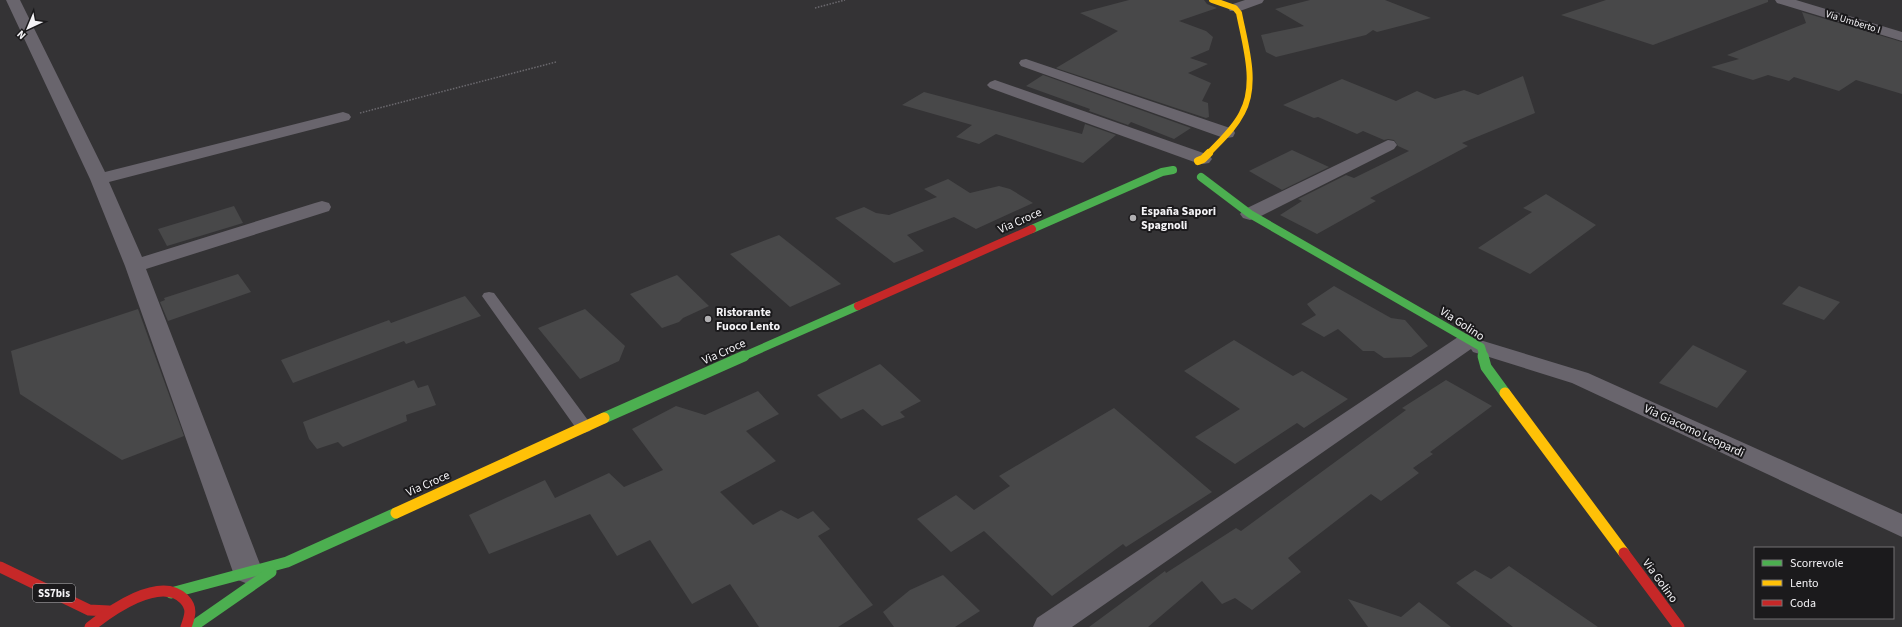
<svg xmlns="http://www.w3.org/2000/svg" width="1902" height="627" font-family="'Source Sans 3',sans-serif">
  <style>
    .building { fill: #484849 }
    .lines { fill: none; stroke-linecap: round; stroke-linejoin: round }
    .path { stroke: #6b696e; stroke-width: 1.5; stroke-dasharray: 1.5 1.5; stroke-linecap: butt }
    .lane { fill: #69656d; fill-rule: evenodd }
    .street { fill: #69656d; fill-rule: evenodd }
    .fast-far1 { stroke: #4caf50; stroke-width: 8 }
    .fast { stroke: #4caf50; stroke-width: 11 }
    .slow-far2 { stroke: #ffc107; stroke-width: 6 }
    .slow-far1 { stroke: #ffc107; stroke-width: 8 }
    .slow { stroke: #ffc107; stroke-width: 11 }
    .jam-far1 { stroke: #c62828; stroke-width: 8 }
    .jam { stroke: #c62828; stroke-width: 11 }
    .poi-dot { fill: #b1b0b2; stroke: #1b1a1c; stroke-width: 1.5 }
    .labels { text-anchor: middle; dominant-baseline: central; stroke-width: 4; stroke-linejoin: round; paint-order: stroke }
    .far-street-label { font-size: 10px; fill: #f4f3f6; stroke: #1b1a1c }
    .shield { fill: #1b1a1c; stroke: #b3b2b5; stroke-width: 1 }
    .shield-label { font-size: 11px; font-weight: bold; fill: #f4f3f6 }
    .poi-label { font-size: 12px; font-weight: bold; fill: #f4f3f6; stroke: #1b1a1c; text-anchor: start }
    .street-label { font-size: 12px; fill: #f4f3f6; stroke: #1b1a1c }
  </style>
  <rect width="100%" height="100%" fill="#343335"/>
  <g class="building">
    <path d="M1129,0H1204L1207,4L1217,8L1179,21L1206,31L1213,37L1209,50L1190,58L1208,64L1188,73L1211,83L1202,101L1208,103L1209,117L1206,118L1056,68L1118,31L1080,13Z"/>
    <path d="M1310,0H1385L1431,18L1377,32L1373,30L1366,35L1276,57L1266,52L1261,35L1304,26L1275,9Z"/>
    <path d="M1606,0H1768V2L1653,45L1561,15Z"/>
    <path d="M1802,12L1902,42V94L1856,80L1839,91L1794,77L1789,81L1768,75L1753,80L1711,67L1739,59L1727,55L1806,23Z"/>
    <path d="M1043,75L1191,128L1174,139L1131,122L1128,125L1089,111L1090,109L1026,86Z"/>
    <path d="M1523,76L1535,113L1462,143L1468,146L1370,198L1376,201L1317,234L1280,215L1302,201L1298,199L1346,175L1354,178L1409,151L1398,146L1394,140L1388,139L1384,140L1363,131L1357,134L1318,117L1314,118L1283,105L1342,79L1396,101L1417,91L1435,99L1464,90L1478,95Z"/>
    <path d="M924,92L1082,134L1085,124L1116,135L1083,163L996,134L979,144L956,137L972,125L902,105Z"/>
    <path d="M1292,150L1329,167L1282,190L1249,171Z"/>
    <path d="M948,179L970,193L999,186L1010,189L1033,203L976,229L954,217L907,235L924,251L894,263L835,218L864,207L876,213L889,215L937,197L924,189Z"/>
    <path d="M1546,194L1596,225L1530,274L1478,248L1532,212L1523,208Z"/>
    <path d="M234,206L243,223L167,246L158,229Z"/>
    <path d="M779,235L841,284L790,307L730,254Z"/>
    <path d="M238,274L251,292L168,321L160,302L165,300L164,298Z"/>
    <path d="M677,275L709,306L683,318L679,322L662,328L630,294Z"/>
    <path d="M1334,286L1391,318L1405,320L1428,346L1411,357L1384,358L1374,351H1363L1338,329L1324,337L1301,324L1316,315L1307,304Z"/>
    <path d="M1799,286L1840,302L1824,320L1782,304Z"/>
    <path d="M465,296L481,316L406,344L404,341L293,383L281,360L389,320L391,323Z"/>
    <path d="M138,309L184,436L122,460L20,394L11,351Z"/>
    <path d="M585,309L625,346L619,361L580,379L538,328Z"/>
    <path d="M1234,340L1293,376L1302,371L1348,399L1304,428L1297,423L1235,464L1195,437L1240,409L1184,371Z"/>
    <path d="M1693,345L1747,371L1717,408L1659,383Z"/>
    <path d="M880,364L921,401L900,412L905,417L882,426L863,409L841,419L817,395Z"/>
    <path d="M414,380L418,388L428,385L436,405L406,415L407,421L343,447L338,442L317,449L309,439L303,422Z"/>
    <path d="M1446,380L1492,406L1430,452L1433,454L1413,468L1419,473L1381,501L1371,494L1288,558L1301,572L1252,610L1235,598L1222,604L1202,581L1148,627H1089L1165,571L1166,573L1236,528L1241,531L1406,410L1402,408Z"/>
    <path d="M758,391L779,414L746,431L776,461L720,492L753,525L781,510L798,519L813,511L830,529L818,536L873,605L838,627H759L730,584L692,604L650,540L617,556L590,514L489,554L469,515L545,480L555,498L609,473L624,487L663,470L632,429L676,406L705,415Z"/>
    <path d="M1114,408L1212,492L1126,547L1123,544L1052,596L984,531L951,552L917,519L956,495L974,510L1010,486L999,476Z"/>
    <path d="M1509,566L1598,627H1513L1456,583L1475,570L1491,579Z"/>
    <path d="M943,575L980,611L955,627H894L883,612L910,590Z"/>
    <path d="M1348,599L1401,617L1419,602L1451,627H1368Z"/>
  </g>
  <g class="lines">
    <g class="path">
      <path d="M815,8L845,0"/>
      <path d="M360,113L556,62"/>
    </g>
    <path class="lane" d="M489,292L494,293L590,423L593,427L590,431L584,433L578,431L482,296L484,293Z"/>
    <g class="street">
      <path d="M6,0H20L105,172L343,112L349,114L351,117L349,120L109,182L142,257L315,203L322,201L329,203L331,207L329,211L146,269L263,572L258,580L248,584L238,580L233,572L125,266L90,179Z"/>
      <path d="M1245,0H1264L1262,3L1240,11H1230L1228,8L1230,5Z"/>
      <path d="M1775,0H1796L1902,32V41L1777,3Z"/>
      <path d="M1026,59L1233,129L1235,133L1233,137L1227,138L1221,137L1021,66L1019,63L1021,60Z"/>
      <path d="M995,80L1209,155L1212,159L1209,163L1203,164L1197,163L990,88L987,85L990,82Z"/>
      <path d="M1388,140L1394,141L1397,145L1394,149L1257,218L1250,220L1243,218L1240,214L1243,210Z"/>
      <path d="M1469,333L1477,335L1480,340L1588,373L1902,514V537L1572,383L1473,352L1471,349L1072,627H1033L1037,618L1461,335Z"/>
    </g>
    <g class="fast-far1">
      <path d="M1201,177L1250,214L1481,347L1484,357"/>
      <path d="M1032,229L1162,172L1173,170"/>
      <path d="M742,357L858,306"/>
    </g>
    <g class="fast">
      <path d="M1483,356L1486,367L1505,393"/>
      <path d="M604,418L744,356"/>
      <path d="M171,593L287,562L396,513"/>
      <path d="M192,627L271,572"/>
    </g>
    <path class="slow-far2" d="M1208,154C1220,141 1234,129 1242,113C1258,84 1245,44 1239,13L1235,8L1212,0"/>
    <path class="slow-far1" d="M1198,161L1203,159L1209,153"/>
    <g class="slow">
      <path d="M1505,393L1624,553"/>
      <path d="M396,513L604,418"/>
    </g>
    <path class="jam-far1" d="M858,306L1032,229"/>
    <g class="jam">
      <path d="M1624,553L1679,627"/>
      <path d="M0,567L89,610L109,611"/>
      <path d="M90,627C110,611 160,575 184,599C193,608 190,616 186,627"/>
    </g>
  </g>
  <g class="poi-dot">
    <circle cx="1133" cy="218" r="4"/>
    <circle cx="708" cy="319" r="4"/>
  </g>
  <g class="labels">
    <g class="far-street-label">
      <text transform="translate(1853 22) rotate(17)">Via Umberto I</text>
    </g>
    <rect class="shield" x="33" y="584" width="42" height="18" rx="3"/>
    <g class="shield-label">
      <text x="54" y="593">SS7bis</text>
    </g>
    <g class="poi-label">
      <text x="1141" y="211">España Sapori<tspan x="1141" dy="14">Spagnoli</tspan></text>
      <text x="716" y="312">Ristorante<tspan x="716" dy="14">Fuoco Lento</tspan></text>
    </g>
    <g class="street-label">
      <text transform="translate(1020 221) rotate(-24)">Via Croce</text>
      <text transform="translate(1462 324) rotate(33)">Via Golino</text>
      <text transform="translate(724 352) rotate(-24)">Via Croce</text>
      <text transform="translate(1694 431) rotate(25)">Via Giacomo Leopardi</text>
      <text transform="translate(428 484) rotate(-24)">Via Croce</text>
      <text transform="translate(1660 581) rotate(54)">Via Golino</text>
    </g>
  </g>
  <rect x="1754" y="547" width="140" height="72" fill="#1b1a1c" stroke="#727173"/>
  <rect x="1762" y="560" width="20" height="6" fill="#4caf50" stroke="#727173"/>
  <text x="1790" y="567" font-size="12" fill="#f4f3f6">Scorrevole</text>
  <rect x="1762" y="580" width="20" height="6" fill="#ffc107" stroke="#727173"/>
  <text x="1790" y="587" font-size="12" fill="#f4f3f6">Lento</text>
  <rect x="1762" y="600" width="20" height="6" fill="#c62828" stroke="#727173"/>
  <text x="1790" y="607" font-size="12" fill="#f4f3f6">Coda</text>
  <g transform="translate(28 28) rotate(224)" stroke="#1b1a1c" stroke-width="3" paint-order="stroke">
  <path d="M0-3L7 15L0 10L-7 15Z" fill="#f4f3f6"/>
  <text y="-6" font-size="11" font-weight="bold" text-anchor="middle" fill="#f4f3f6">N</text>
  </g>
</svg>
